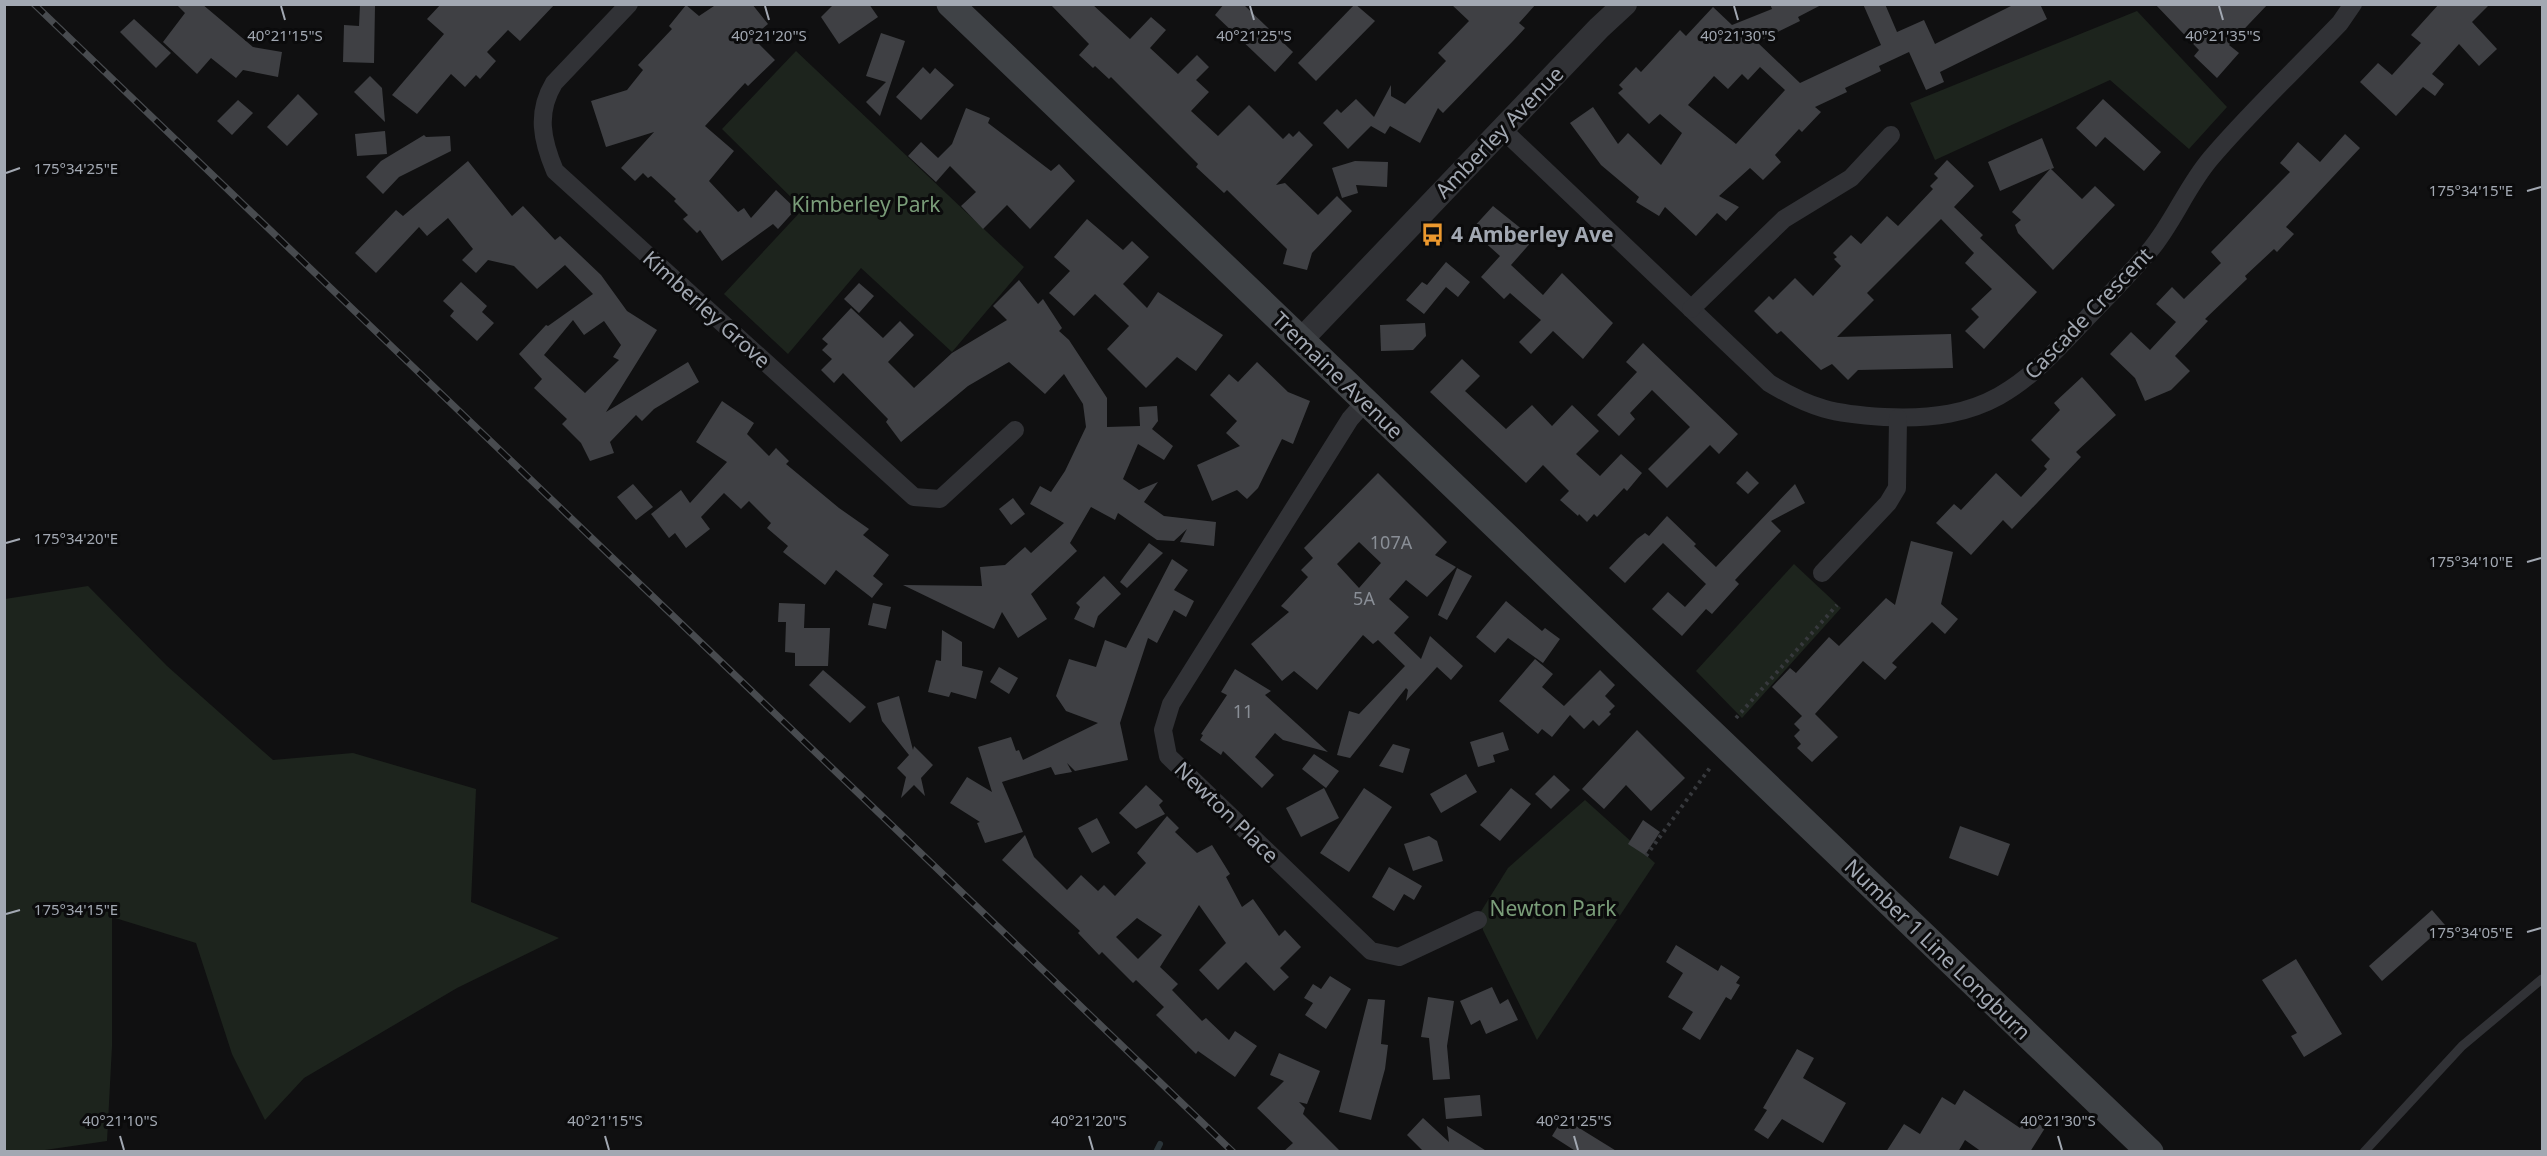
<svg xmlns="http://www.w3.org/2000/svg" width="2547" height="1156" font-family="'Noto Sans',sans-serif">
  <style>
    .green { fill: #1d241d }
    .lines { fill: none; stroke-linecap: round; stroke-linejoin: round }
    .stream { stroke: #2a3439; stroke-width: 6 }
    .building { fill: #3f4044; fill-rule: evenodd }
    .path { stroke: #37393d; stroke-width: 4; stroke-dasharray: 3 4.5; stroke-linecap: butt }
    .service { stroke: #313236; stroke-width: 9 }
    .minor { stroke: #313236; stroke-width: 18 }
    .tertiary { stroke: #313236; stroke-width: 24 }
    .secondary { stroke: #3f4246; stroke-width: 27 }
    .rail-casing { stroke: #484b4f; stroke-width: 7 }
    .rail { stroke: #0b0b0c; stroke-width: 4.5; stroke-dasharray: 14; stroke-linecap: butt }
    .ticks { fill: none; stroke: #a2a8b2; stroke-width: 2 }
    .labels { text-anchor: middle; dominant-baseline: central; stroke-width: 6; stroke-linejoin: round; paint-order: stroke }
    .number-label { font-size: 18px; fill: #898e96 }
    .street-label { font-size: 21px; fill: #a2a8b2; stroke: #0b0b0c }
    .park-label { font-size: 21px; fill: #7a9d79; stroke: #0b0b0c }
    .poi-label { font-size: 21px; font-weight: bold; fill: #a2a8b2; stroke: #0b0b0c; text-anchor: start }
    .ticks-label { font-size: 15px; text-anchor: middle; fill: #a2a8b2; stroke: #0b0b0c; stroke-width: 6; stroke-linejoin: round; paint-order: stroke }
  </style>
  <rect width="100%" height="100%" fill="#101011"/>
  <g class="green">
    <path d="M2137,11L2227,107L2189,149L2110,80L1935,160L1910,103Z"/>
    <path d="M796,51L1024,267L952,352L861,268L788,354L724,294L803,209L722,129Z"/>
    <path d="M1794,564L1841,608L1742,718L1696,671Z"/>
    <path d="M88,586L167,666L273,760L353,753L476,789L471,902L559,938L457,988L304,1078L265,1120L232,1054L196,943L112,917V1046L107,1141L38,1151H5V599Z"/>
    <path d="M1585,800L1655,863L1537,1040L1483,930L1480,913L1508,868Z"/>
  </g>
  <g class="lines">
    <path class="stream" d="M1156,1152L1160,1144"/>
  </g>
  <g class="building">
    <path d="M176,4H202L253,47L282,52L278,77L243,70L236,78L211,58L197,74L163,42L185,13Z"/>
    <path d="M441,4H555L520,41L508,30L487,52L496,61L480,79L476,75L465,87L451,74L417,114L392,95L444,34L427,19Z"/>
    <path d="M717,4H752L768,24L752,37L775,60L748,86L745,83L705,126L734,151L709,181L738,212L744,208L751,218L776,190L796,209L778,229L773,224L722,261L700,230L697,233L683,219L688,215L674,201L676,199L651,176L648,178L643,173L635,181L621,168L654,132L606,147L591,101L627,90L643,70L638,65L672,29L669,26L686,5L699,16Z"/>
    <path d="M834,4H869L878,17L839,44L821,17Z"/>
    <path d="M1050,4H1092L1130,39L1151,17L1166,30L1150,48L1178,74L1197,55L1209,67L1196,80L1209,92L1191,111L1218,136L1249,105L1283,139L1289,133L1293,137L1299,131L1313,145L1276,185L1285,183L1318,215L1337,196L1352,211L1312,253L1307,270L1283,264L1287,249L1227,190L1224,193L1196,167L1198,164L1111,77L1109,79L1095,66L1093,68L1079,55L1089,44Z"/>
    <path d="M1224,4H1243L1293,52L1275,72L1215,15Z"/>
    <path d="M1355,4L1375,21L1316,81L1298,63Z"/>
    <path d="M1451,4H1536L1519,23L1525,28L1513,41L1443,113L1438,108L1420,143L1390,126L1385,134L1371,126L1348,149L1323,123L1337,109L1341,113L1356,99L1374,117L1391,85V96L1405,104L1446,61L1438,53L1469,21Z"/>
    <path d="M1770,4H1823L1798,17L1800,21L1757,42L1800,83L1881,45L1863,4H1885L1897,32L1924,20L1935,44L2015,4H2040L2047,19L1940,72L1944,82L1926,90L1909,52L1879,66L1881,71L1845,88L1847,92L1815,107L1821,112L1802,132L1799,129L1775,155L1781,162L1763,180L1750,168L1719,196L1739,207L1726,221L1717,213L1696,236L1665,207L1659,216L1636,202L1639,197L1601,165L1570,123L1593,107L1618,144L1628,133L1661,165L1682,133L1660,114L1649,124L1618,93L1623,89L1619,85L1636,67L1641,72L1680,30L1686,36L1713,7L1732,25L1772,9ZM1760,67L1785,90L1736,144L1688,105L1714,76L1728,89L1742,74L1748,80Z"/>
    <path d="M2155,4H2268L2229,45L2239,53L2217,78L2194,56L2199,50Z"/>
    <path d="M2439,4H2490L2472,22L2497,49L2479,66L2459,44L2432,74L2444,84L2435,96L2423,87L2396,116L2360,82L2378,63L2392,75L2421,43L2411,35Z"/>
    <path d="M360,5L375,6L374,63L343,62L344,25L359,26Z"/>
    <path d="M134,19L171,53L156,68L120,32Z"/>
    <path d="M881,33L905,41L880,116L866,102L886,82L866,76Z"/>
    <path d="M923,67L930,74L935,68L954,85L921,120L896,97Z"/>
    <path d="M370,76L382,88L385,122L354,92Z"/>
    <path d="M298,94L318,114L287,146L267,127Z"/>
    <path d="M2103,99L2161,152L2144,171L2105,137L2096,147L2076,128Z"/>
    <path d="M238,100L253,113L232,135L217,121Z"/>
    <path d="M966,108L990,118L988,123L1051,171L1059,164L1075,181L1030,229L1007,205L983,229L961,206L976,192L950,166L936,182L908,156L921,142L938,158L952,144Z"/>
    <path d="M385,131L387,154L357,156L355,134Z"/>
    <path d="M2345,134L2360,148L2286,227L2294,234L2277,252L2274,249L2245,276L2247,279L2205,319L2208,321L2175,356L2190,371L2171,390L2145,401L2135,378L2110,354L2131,332L2150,350L2176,322L2156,304L2172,287L2184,299L2221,263L2211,252L2290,172L2280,163L2298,142L2320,162Z"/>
    <path d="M424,135L426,137L450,136L451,151L399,177L383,194L366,177L381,161Z"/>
    <path d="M2042,138L2054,168L2051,169L2082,199L2095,186L2115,205L2053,270L2018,233L2015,225L2021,220L2012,212L2050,169L2000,191L1988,162Z"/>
    <path d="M1947,160L1974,186L1954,207L1983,235L1980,238L2037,292L1984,349L1965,331L1979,317L1971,309L1992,289L1965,263L1974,253L1941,219L1867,293L1874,300L1837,337L1951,334L1953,368L1858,370L1848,380L1832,364L1821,370L1781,331L1777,334L1754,311L1769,296L1773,300L1795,278L1813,296L1841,266L1834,259L1837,257L1833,253L1851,235L1861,244L1887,216L1898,226L1933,189L1930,186L1938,178L1934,174Z"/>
    <path d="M468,161L512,216L523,206L555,240L560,236L601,275L627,311L657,330L606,412L688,362L699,382L654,409L642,421L636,415L610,442L614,453L590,461L581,443L562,424L567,419L534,388L542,379L519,354L546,325L548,326L593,294L565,265L537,289L514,266L488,260L476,273L462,260L473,249L448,218L427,236L419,227L376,273L355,253L396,210L403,216ZM573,320L584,335L604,321L621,345L613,357L619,360L585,393L544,355Z"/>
    <path d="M1355,161L1388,162L1387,187L1356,185L1358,193L1342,198L1332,168Z"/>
    <path d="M1493,206L1534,239L1511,265L1543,295L1562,273L1613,323L1583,359L1553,331L1531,354L1519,342L1541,320L1510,293L1504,299L1481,277L1500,256L1471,230Z"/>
    <path d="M1087,219L1123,250L1132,241L1149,257L1123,284L1147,308L1158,292L1223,335L1196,371L1177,357L1146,388L1107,349L1129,326L1095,294L1074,316L1049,293L1070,271L1054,257Z"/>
    <path d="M1446,262L1470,282L1458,297L1446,287L1424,314L1406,300L1422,282L1427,285Z"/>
    <path d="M1019,280L1038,304L1043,299L1062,328L1059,331L1069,340L1107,398V427L1140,426L1139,407L1157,406L1158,421L1152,429L1173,446L1164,460L1138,444L1123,479L1139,490L1158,482L1144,502L1164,516L1216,522L1214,546L1180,542L1187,529L1174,541L1157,540L1118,513L1115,520L1091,507L1070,543L1077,551L1031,594L1047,619L1018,638L1002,612L994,629L903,585L982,586L980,567L1005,565L1025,547L1031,553L1064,523L1030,504L1040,486L1051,492L1065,471L1086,427L1083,404L1064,374L1045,394L1009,362L968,386L901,442L886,422L888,419L843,373L834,383L821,370L832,359L822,350L828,344L822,339L851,308L883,338L900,321L914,335L888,362L914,388L952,353L1007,320L993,306Z"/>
    <path d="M461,282L487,306L482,312L494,323L477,341L450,316L454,311L443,301Z"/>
    <path d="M859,283L874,296L859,313L844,299Z"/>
    <path d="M1425,323L1426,336L1413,350L1381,351L1380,325Z"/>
    <path d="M1643,343L1738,434L1719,454L1710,445L1667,488L1648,469L1690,427L1652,390L1630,413L1635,419L1619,436L1597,415L1637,372L1626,362Z"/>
    <path d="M1462,359L1480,376L1465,391L1506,429L1532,405L1552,426L1572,405L1599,431L1576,454L1600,476L1621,454L1642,473L1627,491L1624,488L1597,517L1594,514L1587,522L1579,514L1578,516L1560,500L1569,491L1543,465L1526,483L1430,392Z"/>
    <path d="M1257,362L1288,392L1310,401L1293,444L1282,439L1258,488L1247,499L1237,490L1212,501L1197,465L1240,446L1226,433L1237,421L1210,395L1229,374L1238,382Z"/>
    <path d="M2082,377L2116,415L2076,452L2081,457L2012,529L2003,520L1971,555L1936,523L1954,504L1961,510L1996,473L2021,497L2047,469L2044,466L2050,459L2031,440L2060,410L2054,403Z"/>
    <path d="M722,401L754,423L747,434L769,456L776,448L789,461L786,464L839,508L869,529L863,535L889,555L873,576L883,584L872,598L836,570L825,585L783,552L788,546L767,528L771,523L749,501L741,509L724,493L701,517L710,529L686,548L675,533L669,538L651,514L681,490L690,503L727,462L696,442Z"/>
    <path d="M1747,471L1759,483L1748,494L1736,483Z"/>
    <path d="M1378,473L1447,542L1435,555L1456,567L1427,597L1406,580L1389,599L1409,617L1394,633L1421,659L1430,636L1463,666L1451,680L1437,667L1406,701L1408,690L1406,688L1350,758L1337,755L1349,711L1359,714L1405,666L1378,640L1373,644L1363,635L1317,690L1294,671L1282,681L1251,644L1289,612L1281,606L1308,577L1301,570L1313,558L1304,548ZM1359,542L1381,563L1359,588L1337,564Z"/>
    <path d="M633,484L653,507L636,520L617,497Z"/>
    <path d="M1795,484L1805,503L1771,521L1781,531L1735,580L1739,584L1712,614L1706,609L1682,636L1652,609L1668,592L1685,607L1706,584L1663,543L1625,583L1609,568L1637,539L1645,533L1649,536L1667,516L1696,544L1694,546L1716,567Z"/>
    <path d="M1013,498L1025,514L1011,525L999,509Z"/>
    <path d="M1911,541L1953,552L1941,604L1958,619L1945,634L1932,622L1892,663L1897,667L1885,680L1863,661L1815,714L1838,737L1812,762L1797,748L1801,744L1794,736L1800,730L1794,724L1802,716L1772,687L1790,668L1796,673L1829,637L1839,646L1886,598L1895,605Z"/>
    <path d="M1149,543L1163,553L1127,588L1120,582Z"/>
    <path d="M1172,559L1188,570L1174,590L1194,601L1186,617L1174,610L1157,643L1148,638L1120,723L1128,760L1075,771L1067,763L1072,772L1055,775L1051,767L1002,782L1023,832L985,843L977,823L980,822L950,803L967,777L992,792L978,747L1011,737L1016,751L1019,750L1023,760L1098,723L1066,711L1056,696L1069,659L1096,667L1105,640L1126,648Z"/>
    <path d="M1457,568L1472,576L1447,620L1438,615Z"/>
    <path d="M1104,576L1121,594L1098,616L1094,628L1074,619L1080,607L1076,603Z"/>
    <path d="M1506,601L1542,631L1545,628L1560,639L1543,663L1508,638L1495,653L1476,637Z"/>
    <path d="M779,603L805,604L804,628H830L828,666H795V653L785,652L786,622H778Z"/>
    <path d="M873,603L891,607L886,629L868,625Z"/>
    <path d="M942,630L962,642V666L983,671L976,699L951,692L949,697L928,692L936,660L941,661Z"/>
    <path d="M1535,659L1553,674L1542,687L1564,706L1600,670L1615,685L1605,696L1615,706L1609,712L1611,714L1599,726L1593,720L1584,729L1570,715L1552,737L1542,729L1538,734L1499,701Z"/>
    <path d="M999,667L1018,678L1009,694L990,682Z"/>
    <path d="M1235,669L1271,691L1265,695L1328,752L1283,740L1275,733L1255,757L1274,775L1262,788L1223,751L1221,755L1200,740L1203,735L1201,734L1227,695L1221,692Z"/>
    <path d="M823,670L866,707L850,723L809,685Z"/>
    <path d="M899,696L913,750L914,746L933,765L921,778L925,796L914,785L901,798L906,777L897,768L909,755L882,721L877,703Z"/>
    <path d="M1637,730L1685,778L1651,811L1626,785L1604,809L1582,789Z"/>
    <path d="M1503,732L1509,750L1493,755L1495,762L1478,767L1470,742Z"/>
    <path d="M1393,744L1410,749L1403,773L1379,766Z"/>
    <path d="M1314,754L1339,771L1326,788L1302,769Z"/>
    <path d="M1466,774L1477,792L1441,813L1430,794Z"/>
    <path d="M1554,775L1570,790L1551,809L1535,794Z"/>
    <path d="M1146,785L1163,801L1159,805L1165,814L1136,829L1119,813Z"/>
    <path d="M1324,788L1339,818L1301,837L1286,808Z"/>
    <path d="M1364,788L1392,807L1349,872L1320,853Z"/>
    <path d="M1511,788L1531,804L1500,841L1480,825Z"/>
    <path d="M1167,816L1179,828L1175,832L1197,853L1212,845L1230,874L1226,877L1242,907L1253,899L1279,936L1285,930L1301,947L1280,968L1289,977L1274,991L1246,962L1218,990L1199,970L1226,943L1199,905L1160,967L1178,984L1172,990L1202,1021L1206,1018L1229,1040L1235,1031L1257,1046L1235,1077L1198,1051L1196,1054L1156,1015L1164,1007L1136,980L1133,983L1102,952L1099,955L1078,933L1080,931L1002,860L1025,835L1034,857L1067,890L1081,875L1098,891L1104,885L1115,896L1146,863L1137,853ZM1137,918L1162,935L1138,959L1116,937Z"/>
    <path d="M1097,818L1110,843L1092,853L1078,828Z"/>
    <path d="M1643,820L1660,832L1645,855L1628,844Z"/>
    <path d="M1960,826L2010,844L1998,876L1949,858Z"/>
    <path d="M1429,836L1437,841L1443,861L1413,871L1404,844Z"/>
    <path d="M1389,867L1422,886L1414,900L1404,894L1394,911L1372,897Z"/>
    <path d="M2432,910L2445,925L2382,981L2369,966Z"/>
    <path d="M1676,945L1718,971L1721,965L1740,977L1736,983L1740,985L1731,1000L1726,997L1700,1040L1682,1029L1693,1012L1668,997L1683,973L1666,962Z"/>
    <path d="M2296,959L2342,1034L2304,1057L2291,1036L2297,1033L2262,980Z"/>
    <path d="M1330,976L1351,989L1326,1029L1305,1015L1313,1003L1304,998L1313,984L1321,989Z"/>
    <path d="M1492,987L1500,1004L1508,999L1518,1020L1486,1034L1480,1020L1471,1025L1460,1001Z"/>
    <path d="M1428,997L1454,1001L1447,1046L1450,1079L1433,1080L1429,1038L1421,1037Z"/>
    <path d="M1368,999L1385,1000L1381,1044L1388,1045L1385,1069L1371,1120L1339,1112Z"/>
    <path d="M1797,1049L1814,1058L1803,1078L1846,1103L1823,1143L1782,1119L1768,1139L1754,1130L1767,1110L1763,1108Z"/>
    <path d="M1279,1053L1320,1071L1307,1104L1299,1102L1305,1108L1303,1114L1341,1152H1283L1293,1143L1257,1108L1284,1081L1270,1075Z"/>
    <path d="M1964,1090L2020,1128L2028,1117L2045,1128L2030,1152H1982L1965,1140L1958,1152H1886L1904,1124L1920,1134L1942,1097L1955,1105Z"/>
    <path d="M1480,1095L1482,1116L1446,1119L1444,1098Z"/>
    <path d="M1423,1118L1449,1142L1447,1126L1488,1152H1424L1407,1135Z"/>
    <path d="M1563,1118L1618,1152H1577L1552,1136Z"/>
  </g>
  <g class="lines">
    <g class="path">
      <path d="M1736,718L1837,605"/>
      <path d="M1646,856L1712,765"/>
    </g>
    <path class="service" d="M2364,1152L2462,1046L2542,979"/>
    <g class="minor">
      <path d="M629,4L554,83C536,113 542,140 555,171L914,497L940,499L1015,430"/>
      <path d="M1502,129L1769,383C1812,409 1834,414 1884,417C1986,422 2021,389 2086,319C2108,296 2131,273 2151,249C2174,221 2187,186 2211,158C2251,111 2297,68 2340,23L2353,4"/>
      <path d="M1691,309L1784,219L1851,178L1891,135"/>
      <path d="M1365,402L1350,419L1171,704L1163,730L1168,756L1371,951L1399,957L1478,920"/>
      <path d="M1822,573L1888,503L1897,488L1898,418"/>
    </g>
    <path class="tertiary" d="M1301,340L1599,28L1625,4"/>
    <path class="secondary" d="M950,4L2150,1152"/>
    <defs>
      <path id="rail" d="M34,4L1233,1152"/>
    </defs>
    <use href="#rail" class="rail-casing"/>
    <use href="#rail" class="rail"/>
  </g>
  <path class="ticks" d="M281,6L285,20M765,6L769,20M1250,6L1254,20M1734,6L1738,20M2219,6L2223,20M6,173L20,168M2527,191L2541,187M6,543L20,539M2527,562L2541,558M6,914L20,910M2527,932L2541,928M120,1136L124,1150M605,1136L609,1150M1089,1136L1093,1150M1574,1136L1578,1150M2058,1136L2062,1150"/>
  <defs>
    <symbol id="bus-bare" viewBox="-9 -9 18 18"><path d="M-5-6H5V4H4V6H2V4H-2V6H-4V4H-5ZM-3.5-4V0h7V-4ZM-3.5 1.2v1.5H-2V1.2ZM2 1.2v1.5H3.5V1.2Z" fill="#eb982e" stroke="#0b0b0c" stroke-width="2.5" paint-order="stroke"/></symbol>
  </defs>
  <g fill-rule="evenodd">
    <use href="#bus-bare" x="1416" y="218" width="33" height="33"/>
  </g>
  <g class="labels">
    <g class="number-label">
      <text x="1391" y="542">107A</text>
      <text x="1364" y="598">5A</text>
      <text x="1243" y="711">11</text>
    </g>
    <g class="street-label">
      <text transform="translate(1499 132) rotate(-46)">Amberley Avenue</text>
      <text transform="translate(707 309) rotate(42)">Kimberley Grove</text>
      <text transform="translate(2088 313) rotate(-46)">Cascade Crescent</text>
      <text transform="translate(1338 375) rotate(44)">Tremaine Avenue</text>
      <text transform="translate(1227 812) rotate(44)">Newton Place</text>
      <text transform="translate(1938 949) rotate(44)">Number 1 Line Longburn</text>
    </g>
    <g class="park-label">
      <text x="866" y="204">Kimberley Park</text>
      <text x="1553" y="908">Newton Park</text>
    </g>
    <g class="poi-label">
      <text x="1451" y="234">4 Amberley Ave</text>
    </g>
  </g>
  <g class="ticks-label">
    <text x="285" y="41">40°21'15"S</text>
    <text x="769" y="41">40°21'20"S</text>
    <text x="1254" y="41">40°21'25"S</text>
    <text x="1738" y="41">40°21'30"S</text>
    <text x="2223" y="41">40°21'35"S</text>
    <text x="76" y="174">175°34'25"E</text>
    <text x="2471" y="196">175°34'15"E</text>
    <text x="76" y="544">175°34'20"E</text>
    <text x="2471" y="567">175°34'10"E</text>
    <text x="76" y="915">175°34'15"E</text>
    <text x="2471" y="938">175°34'05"E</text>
    <text x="120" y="1126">40°21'10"S</text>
    <text x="605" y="1126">40°21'15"S</text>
    <text x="1089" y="1126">40°21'20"S</text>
    <text x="1574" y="1126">40°21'25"S</text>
    <text x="2058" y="1126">40°21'30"S</text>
  </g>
  <rect width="2547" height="1156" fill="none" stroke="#a2a8b2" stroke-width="12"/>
</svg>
